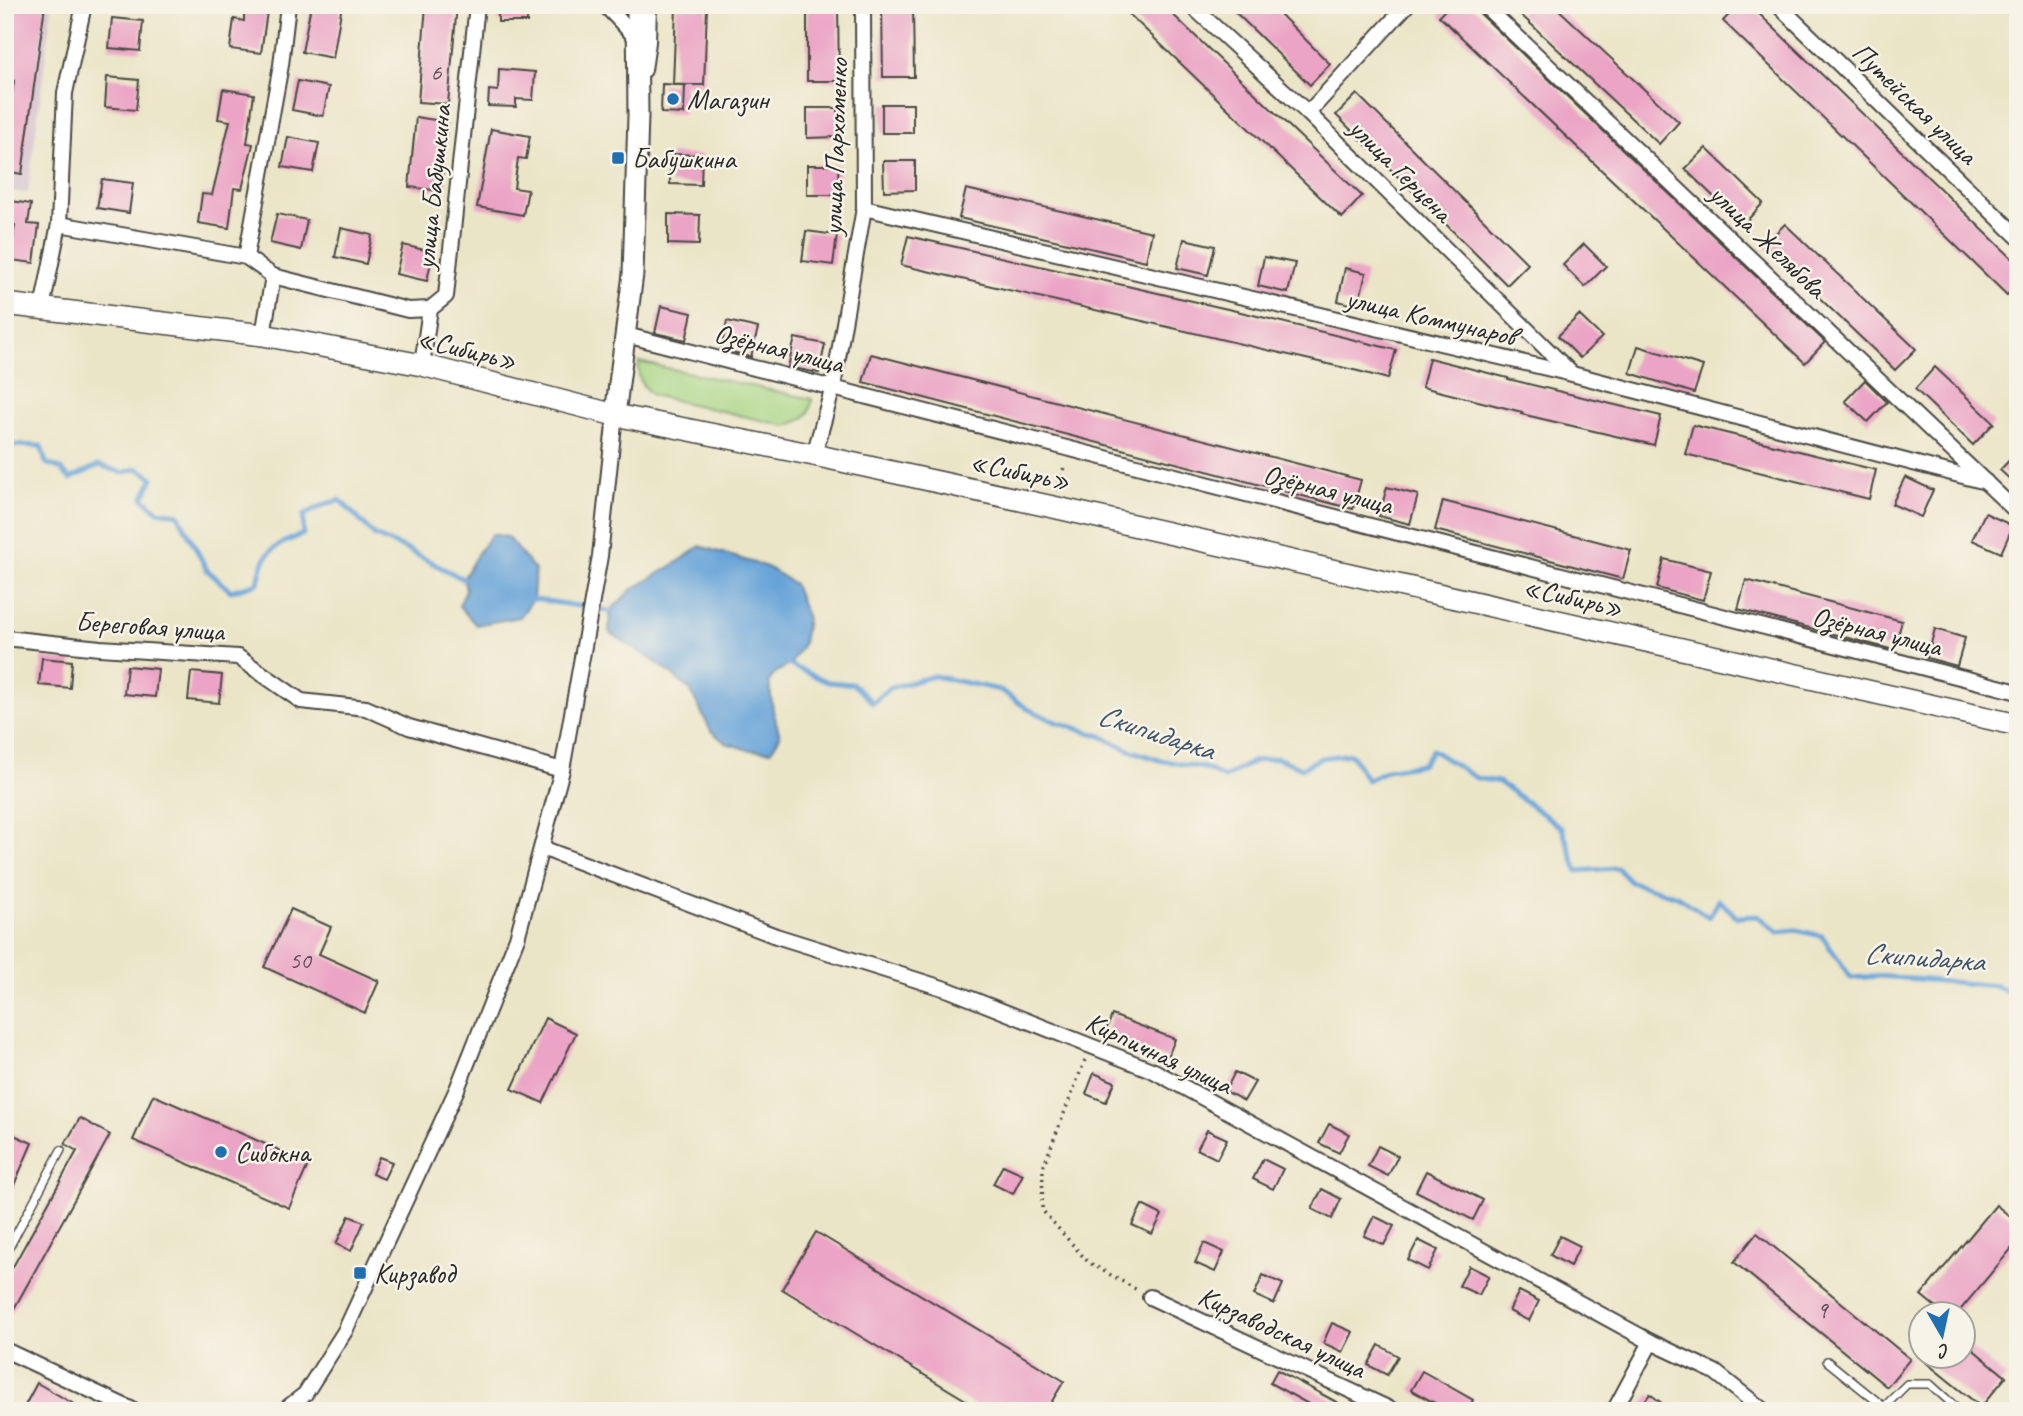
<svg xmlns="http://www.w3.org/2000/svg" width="2023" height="1416" font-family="Caveat,sans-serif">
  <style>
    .industrial { fill: #d0bdcc }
    .green { fill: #a8d684; stroke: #6a8058; stroke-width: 2 }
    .water { fill: #66a3d8; stroke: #486782; stroke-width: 2 }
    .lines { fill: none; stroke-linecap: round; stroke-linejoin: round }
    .stream { stroke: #66a3d8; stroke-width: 5 }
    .building { fill: #eba4c5 }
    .lane-casing { stroke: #484743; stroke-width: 10 }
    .street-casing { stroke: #484743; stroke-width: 18 }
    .secondary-casing { stroke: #484743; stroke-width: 23 }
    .primary-casing { stroke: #484743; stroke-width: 24 }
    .path { stroke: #484743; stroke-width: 3.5; stroke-dasharray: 2 5; stroke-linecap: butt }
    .lane { stroke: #fff; stroke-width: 7 }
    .street { stroke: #fff; stroke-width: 14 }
    .secondary { stroke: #fff; stroke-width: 19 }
    .primary { stroke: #fff; stroke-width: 21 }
    .poi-dot { fill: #1f6fb2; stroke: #f7f3e8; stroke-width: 2.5 }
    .labels { text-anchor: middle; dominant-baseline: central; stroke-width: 5; stroke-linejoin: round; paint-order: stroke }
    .number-label { font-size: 24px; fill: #5b4952 }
    .poi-label { font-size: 28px; fill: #2b2b2b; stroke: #f7f3e8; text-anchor: start }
    .street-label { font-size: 28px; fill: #2b2b2b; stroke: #f7f3e8 }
    .water-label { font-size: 30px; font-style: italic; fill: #405568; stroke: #f7f3e8 }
  </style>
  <rect width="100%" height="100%" fill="#f7f3e8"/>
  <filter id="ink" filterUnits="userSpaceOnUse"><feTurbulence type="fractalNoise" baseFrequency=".0143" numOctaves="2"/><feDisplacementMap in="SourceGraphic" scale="14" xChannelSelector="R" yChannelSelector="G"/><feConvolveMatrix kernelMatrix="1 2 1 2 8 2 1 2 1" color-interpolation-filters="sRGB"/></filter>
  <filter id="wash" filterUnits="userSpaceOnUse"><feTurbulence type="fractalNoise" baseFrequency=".00686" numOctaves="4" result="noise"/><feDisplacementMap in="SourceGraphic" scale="28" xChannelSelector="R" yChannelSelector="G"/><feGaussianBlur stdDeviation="1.57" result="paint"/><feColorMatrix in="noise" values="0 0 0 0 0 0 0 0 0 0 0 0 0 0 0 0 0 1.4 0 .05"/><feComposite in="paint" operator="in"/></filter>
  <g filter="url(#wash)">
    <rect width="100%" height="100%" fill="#ebe5c8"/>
    <path class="industrial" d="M5,5H52L28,193L5,191Z"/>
    <path class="green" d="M639,362L812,399C810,418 803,420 786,426L652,395C641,385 637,378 639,362Z"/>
    <g class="water">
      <path d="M492,534L507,537L535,570L533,599L520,617L476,625L459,606L466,589L463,579L479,551Z"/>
      <path d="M700,546L767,567L794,584L807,618L803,644L790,665L776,672L769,682L773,710L780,736L771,751L749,750L726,743L711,731L690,690L663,667L609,632L610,611L630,591L681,560Z"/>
    </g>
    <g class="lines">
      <g class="stream">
        <path d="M5,448L11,445L41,446L46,463L61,469L70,479L99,465L123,473L137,468L153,478L143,498L158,511L178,514L207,570L231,591L258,583C264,549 273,547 303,534L304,515L326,504L340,500L375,536L406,549L463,579"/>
        <path d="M533,599L610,611"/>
        <path d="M790,665L828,682L853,684L873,703L889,688L934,676L1000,690L1028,709L1056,722L1101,736L1129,750L1159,760L1205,768L1224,778L1254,761L1277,758L1302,768L1321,758L1351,754L1367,780L1387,770L1422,764L1432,750L1476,778L1499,782L1562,828L1577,871L1617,868L1631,882L1677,896L1709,917L1719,900L1737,917L1758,916L1778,932L1796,930L1822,936L1851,978L1880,976L1997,986L2018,996"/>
      </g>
    </g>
    <g id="blocks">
      <g class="building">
        <path d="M5,5H45L22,174L5,171V144L14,81L5,80Z"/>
        <path d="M244,5H268L261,53L230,49L234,19L244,21Z"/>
        <path d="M311,5H342L333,58L302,52Z"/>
        <path d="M426,5H457L448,104L418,102Z"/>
        <rect x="498" y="5" width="29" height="17"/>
        <path d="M807,5H838L839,81H807Z"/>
        <path d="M882,5H913L914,77H883Z"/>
        <path d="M1137,5H1163L1362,196L1342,218L1129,14Z"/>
        <path d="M1228,5H1271L1330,64L1310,85Z"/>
        <path d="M1450,5H1471L1825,342L1805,363L1439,16Z"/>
        <path d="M1527,5H1554L1679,122L1659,144L1519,13Z"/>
        <path d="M1738,5H1750L2018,264V284L2007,295L1723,21Z"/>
        <path d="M676,7L707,8L704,85H673Z"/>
        <path d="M112,18L143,21L140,51L109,48Z"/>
        <path d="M499,69L535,72L533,100L516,99V107L488,106L489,90L498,91Z"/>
        <path d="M107,77L139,80L136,110L105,107Z"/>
        <path d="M298,81L329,87L323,116L292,110Z"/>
        <path d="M662,84L685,85L684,114L661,113Z"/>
        <path d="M223,89L254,94L247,143L253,144L242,189L234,188L229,228L198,223L202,194L212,195L230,121L218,119Z"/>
        <path d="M1357,94L1528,264L1507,285L1336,115Z"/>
        <rect x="882" y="104" width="31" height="29"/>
        <path d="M807,108H838V137L807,138Z"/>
        <path d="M416,117L447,122L441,191L409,187Z"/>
        <path d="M491,129L530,136L526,159L518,158L514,188L528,190L523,215L477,207Z"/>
        <path d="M288,137L319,143L313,172L282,167Z"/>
        <path d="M1706,148L1763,203L1743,225L1685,169Z"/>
        <path d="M670,154L702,155L701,185L670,184Z"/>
        <path d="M883,161H915V190L884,191Z"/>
        <path d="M807,165H838L839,195H807Z"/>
        <path d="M102,179L133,183L129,213L97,208Z"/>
        <path d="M966,189L1152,232L1146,261L959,218Z"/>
        <path d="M5,200L31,204L28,224L39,225L34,263L10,260L15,225L5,223Z"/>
        <path d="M277,214L307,220L301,250L270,243Z"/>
        <path d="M668,214L700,215L699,245L668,244Z"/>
        <path d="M1785,224L1916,349L1895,370L1764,245Z"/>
        <path d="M341,228L372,235L366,264L335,257Z"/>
        <path d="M806,231L837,235L833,265L802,261Z"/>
        <path d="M908,236L1245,313L1396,350L1388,379L1358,371L901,265Z"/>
        <path d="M1184,239L1215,246L1208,275L1177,268Z"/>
        <path d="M1584,244L1606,266L1585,287L1563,265Z"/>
        <path d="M403,245L433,252L427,281L396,274Z"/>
        <path d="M1264,257L1295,263L1288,293L1258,286Z"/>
        <path d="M1345,268L1366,273L1358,306L1338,301Z"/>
        <path d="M661,306L692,313L686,340L655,333Z"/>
        <path d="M1579,315L1602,337L1580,358L1558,336Z"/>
        <path d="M727,321L758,328L751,357L721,349Z"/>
        <path d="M795,338L825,344L819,373L788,367Z"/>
        <path d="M1638,346L1703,366L1694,393L1630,373Z"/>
        <path d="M871,354L1361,480L1353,509L863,382Z"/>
        <path d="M1429,358L1508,378V379L1661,416L1654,445L1521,414L1522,412L1422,387Z"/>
        <path d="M1935,367L1994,423L1973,445L1915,389Z"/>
        <path d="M1865,380L1887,402L1868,422L1845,401Z"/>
        <path d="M1693,425L1876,470L1869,499L1685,454Z"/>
        <path d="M2018,451V487L2000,470Z"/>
        <path d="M1905,477L1933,490L1921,517L1892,504Z"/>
        <path d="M1387,487L1418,495L1410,524L1379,516Z"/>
        <path d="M1443,501L1631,550L1623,579L1435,530Z"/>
        <path d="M1985,513L2013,526L2001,553L1972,540Z"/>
        <path d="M1664,559L1711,571L1703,600L1657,588Z"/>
        <path d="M1746,580L1902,621L1894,650L1738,609Z"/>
        <path d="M1935,629L1965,638L1957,666L1927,658Z"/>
        <path d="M42,658L72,661L70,688L39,685Z"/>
        <path d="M127,666L158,669L155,697L124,694Z"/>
        <path d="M191,672L222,675L219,703L188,700Z"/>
        <path d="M291,909L331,927L319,954L379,981L365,1013L264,967Z"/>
        <path d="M1112,1015L1175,1039L1167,1059L1104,1036Z"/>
        <path d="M545,1018L576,1033L543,1103L512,1089Z"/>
        <path d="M1235,1072L1255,1082L1244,1101L1225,1091Z"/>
        <path d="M1094,1073L1115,1082L1106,1102L1086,1094Z"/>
        <path d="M153,1095L309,1163L289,1208L133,1140Z"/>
        <path d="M80,1118L110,1135L5,1325V1281L77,1151L65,1144Z"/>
        <path d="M1329,1124L1349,1134L1339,1153L1319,1143Z"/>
        <path d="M1207,1130L1227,1139L1217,1159L1197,1149Z"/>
        <path d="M5,1131L32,1143L5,1206Z"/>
        <path d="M1378,1146L1398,1156L1388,1176L1368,1166Z"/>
        <path d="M379,1157L392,1162L384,1179L372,1174Z"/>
        <path d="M1263,1159L1283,1169L1273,1189L1253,1179Z"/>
        <path d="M1003,1165L1023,1174L1013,1194L993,1184Z"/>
        <path d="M1426,1171L1483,1200L1473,1220L1416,1191Z"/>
        <path d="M1322,1189L1341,1199L1332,1219L1312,1209Z"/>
        <path d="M1142,1205L1162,1215L1152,1234L1132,1225Z"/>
        <path d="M1996,1205L2018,1223V1241L1957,1314H1944L1921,1295Z"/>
        <path d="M349,1216L364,1222L351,1251L336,1244Z"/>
        <path d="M1374,1216L1394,1226L1384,1245L1364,1236Z"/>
        <path d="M816,1232L1064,1381L1046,1411H984L782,1289Z"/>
        <path d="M1757,1233L1910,1359L1887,1387L1734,1262Z"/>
        <path d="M1560,1236L1580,1246L1570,1266L1550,1255Z"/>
        <path d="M1418,1240L1438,1250L1428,1270L1408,1260Z"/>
        <path d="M1204,1243L1224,1252L1215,1272L1195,1263Z"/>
        <path d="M1469,1266L1489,1276L1479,1295L1459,1286Z"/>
        <path d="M1263,1275L1283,1284L1274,1304L1254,1295Z"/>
        <path d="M1519,1291L1539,1301L1529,1321L1509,1311Z"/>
        <path d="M1332,1323L1353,1332L1343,1352L1323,1343Z"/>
        <path d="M1964,1342L2006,1377L1981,1407L1918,1356H1964Z"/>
        <path d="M1379,1345L1398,1356L1387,1375L1368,1365Z"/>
        <path d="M1277,1370L1353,1411H1321L1270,1383Z"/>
        <path d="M1422,1371L1473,1400L1467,1411H1449L1411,1390Z"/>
        <path d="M37,1383L86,1411H22Z"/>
        <path d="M1650,1394L1672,1411H1637Z"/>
      </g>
    </g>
  </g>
  <g filter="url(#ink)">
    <use href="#blocks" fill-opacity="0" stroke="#484743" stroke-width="2"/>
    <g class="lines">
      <defs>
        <g id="lane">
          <path d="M5,1255L61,1150"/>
          <path d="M1827,1361L1884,1407L1907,1384H1930L1960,1411"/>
        </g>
        <g id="street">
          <path d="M605,5L639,41"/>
          <path d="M1191,5L1308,113L1571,373"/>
          <path d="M1484,5L2018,513"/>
          <path d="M1778,5L2018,237"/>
          <path d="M644,70L648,42L649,5"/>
          <path d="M1308,113L1407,5"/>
          <path d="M864,208L1572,374L1986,482"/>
          <path d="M59,224L246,257L273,276L408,310L430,309"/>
          <path d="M246,257L281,65L288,5"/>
          <path d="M42,308L59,224L65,93L84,5"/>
          <path d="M263,335L273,276"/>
          <path d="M626,335L2018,692"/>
          <path d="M422,365L430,309L446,296L477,5"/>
          <path d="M814,455L833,387L864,208L863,5"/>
          <path d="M5,638L100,648L238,657L301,701L366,708L409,727L562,770"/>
          <path d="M542,848L776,936L949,990L1154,1071L1651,1342L1614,1411"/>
          <path d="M1150,1297L1394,1411"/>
          <path d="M1651,1342L1715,1372L1764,1411"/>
          <path d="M5,1350L135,1411"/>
          <path d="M283,1411L305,1394L345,1331L457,1089L517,938L562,770L600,556L615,415"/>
        </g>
        <path id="secondary" d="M615,415L633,274L638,116L637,5"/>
        <path id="primary" d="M5,304L263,335L422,365L615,415L814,455L1053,507L2018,725"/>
      </defs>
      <use href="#lane" class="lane-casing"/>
      <use href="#street" class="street-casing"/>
      <use href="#secondary" class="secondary-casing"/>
      <use href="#primary" class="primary-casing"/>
      <g class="path">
        <path d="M1057,490L1065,464"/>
        <path d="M1085,1060L1043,1167L1042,1210L1088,1262L1139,1291"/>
      </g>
      <use href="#lane" class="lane"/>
      <use href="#street" class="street"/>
      <use href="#secondary" class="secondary"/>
      <use href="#primary" class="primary"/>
    </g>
  </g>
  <g class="poi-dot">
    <circle cx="673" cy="99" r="7"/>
    <rect x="611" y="151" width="14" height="14" rx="3.5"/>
    <circle cx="221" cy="1152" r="7"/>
    <rect x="353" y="1266" width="14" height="14" rx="3.5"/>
  </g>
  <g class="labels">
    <g class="number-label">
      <text x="436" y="72">6</text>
      <text x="300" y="960">50</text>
      <text x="1822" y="1310">9</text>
    </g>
    <g class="poi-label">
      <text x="687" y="99">Магазин</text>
      <text x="632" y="158">Бабушкина</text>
      <text x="235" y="1152">Сибокна</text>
      <text x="374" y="1273">Кирзавод</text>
    </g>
    <g class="street-label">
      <text transform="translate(1915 103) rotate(44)">Путейская улица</text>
      <text transform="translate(835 147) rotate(-88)">улица Пархоменко</text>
      <text transform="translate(1401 170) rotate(45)">улица Герцена</text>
      <text transform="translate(433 187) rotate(-84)">улица Бабушкина</text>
      <text transform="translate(1768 241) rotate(44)">улица Желябова</text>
      <text transform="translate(1431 317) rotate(13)">улица Коммунаров</text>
      <text transform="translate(779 348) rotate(14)">Озёрная улица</text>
      <text transform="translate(467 349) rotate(14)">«Сибирь»</text>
      <text transform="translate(1020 471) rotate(12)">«Сибирь»</text>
      <text transform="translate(1328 489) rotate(14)">Озёрная улица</text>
      <text transform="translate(1573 597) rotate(13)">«Сибирь»</text>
      <text transform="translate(150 626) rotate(4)">Береговая улица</text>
      <text transform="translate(1877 631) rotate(14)">Озёрная улица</text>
      <text transform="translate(1159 1053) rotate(25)">Кирпичная улица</text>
      <text transform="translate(1282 1332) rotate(25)">Кирзаводская улица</text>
    </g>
    <g class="water-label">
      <text transform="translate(1156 732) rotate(18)">Скипидарка</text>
      <text transform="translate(1924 957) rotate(4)">Скипидарка</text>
    </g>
  </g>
  <rect width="2023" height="1416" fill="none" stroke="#f7f3e8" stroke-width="28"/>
  <g transform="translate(1942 1335) rotate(171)"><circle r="33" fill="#f7f3e8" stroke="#a5a39c" stroke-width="2"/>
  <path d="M0-5L12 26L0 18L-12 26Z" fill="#1f6fb2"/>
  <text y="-10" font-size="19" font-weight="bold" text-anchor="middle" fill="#2b2b2b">С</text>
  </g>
</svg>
